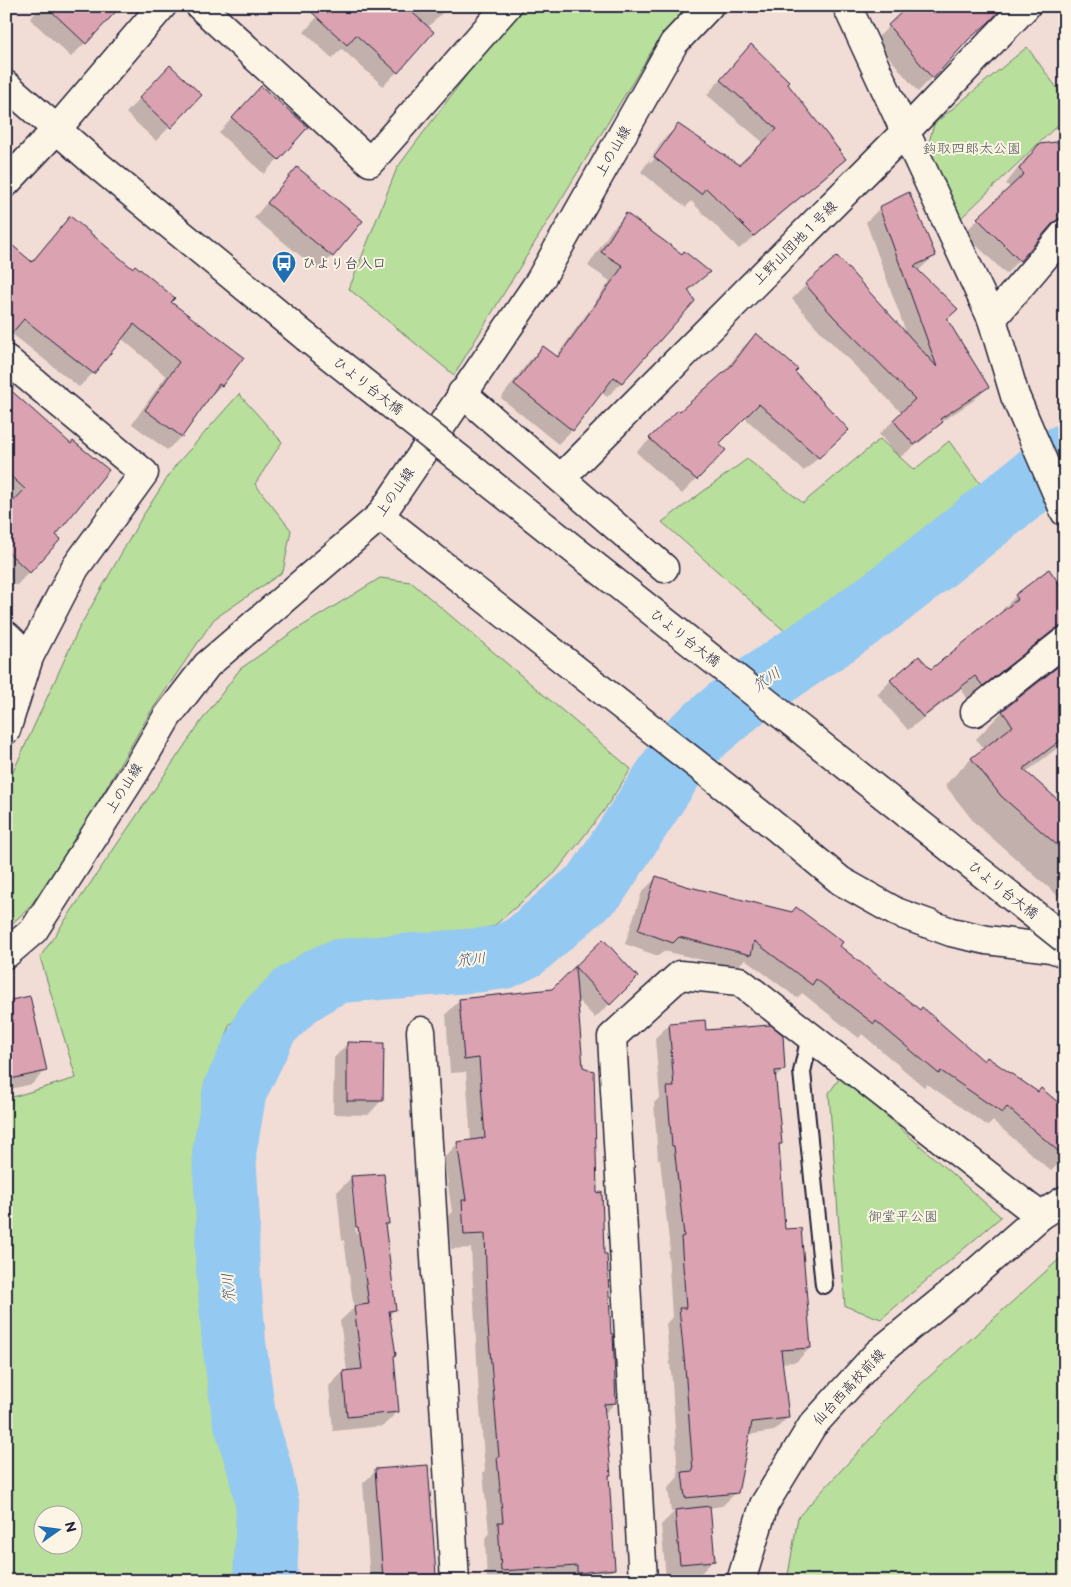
<svg xmlns="http://www.w3.org/2000/svg" width="1071" height="1587" font-family="'Balsamiq Sans','Klee One',sans-serif">
  <style>
    .green { fill: #b8df9b; stroke: #6d806b; fill-rule: evenodd }
    .shadow { fill: #0003; fill-rule: evenodd }
    .lines { fill: none; stroke-linecap: round; stroke-linejoin: round }
    .river { stroke: #94c9f1; stroke-width: 64 }
    .building { fill: #dba2b2; stroke: #22223b }
    .service-casing { stroke: #22223b; stroke-width: 20 }
    .minor-casing { stroke: #22223b; stroke-width: 31 }
    .tertiary-casing { stroke: #22223b; stroke-width: 31 }
    .service { stroke: #fcf5e5; stroke-width: 16 }
    .minor { stroke: #fcf5e5; stroke-width: 28 }
    .tertiary { stroke: #fcf5e5; stroke-width: 28 }
    .tertiary-bridge-casing { stroke: #22223b; stroke-width: 31; stroke-linecap: butt }
    .tertiary-bridge { stroke: #fcf5e5; stroke-width: 28 }
    .labels { text-anchor: middle; dominant-baseline: central; stroke-width: 4; stroke-linejoin: round; paint-order: stroke }
    .park-label { font-size: 14px; fill: #4f5b58; stroke: #fcf5e5 }
    .street-label { font-size: 14px; fill: #22223b; stroke: #fcf5e5 }
    .poi-label { font-size: 14px; fill: #22223b; stroke: #fcf5e5; text-anchor: start }
    .water-label { font-size: 15px; font-style: italic; fill: #445472; stroke: #fcf5e5 }
  </style>
  <rect width="100%" height="100%" fill="#f2dcd6"/>
  <filter id="ink" filterUnits="userSpaceOnUse"><feTurbulence type="fractalNoise" baseFrequency=".02" numOctaves="2"/><feDisplacementMap in="SourceGraphic" scale="10" xChannelSelector="R" yChannelSelector="G"/><feConvolveMatrix kernelMatrix="1 2 1 2 8 2 1 2 1" color-interpolation-filters="sRGB"/></filter>
  <g filter="url(#ink)">
    <g class="green">
      <path d="M528,6H689L659,39L454,375L349,289L397,168L491,42Z"/>
      <path d="M1027,47L1065,99V118L960,219L926,153L934,124Z"/>
      <path d="M239,394L282,442L255,484L291,530L283,572L214,619L150,713L80,833L29,908L6,929V787L79,628L142,517L175,466Z"/>
      <path d="M880,439L914,470L949,441L984,489L798,643L662,522L747,459L803,503Z"/>
      <path d="M380,578L411,582L631,769L603,812L555,873L494,926L391,951L304,966L229,1025L197,1159L246,1581H6V1099L76,1078L40,957L202,720L240,669L294,631ZM72,1514V1544H42V1514Z"/>
      <path d="M841,1076L1001,1217L881,1319L845,1306L829,1093Z"/>
      <path d="M1065,1254V1581H787L798,1517L920,1385Z"/>
    </g>
    <g class="shadow">
      <path d="M42,6H109L85,43L71,57L30,19Z"/>
      <path d="M327,6H449L427,28L397,72L383,86L342,49L332,58L304,32Z"/>
      <path d="M900,6H1002L973,36L959,48L918,92L875,40L905,11Z"/>
      <path d="M1065,15V27L1058,21Z"/>
      <path d="M737,60L786,83L844,159L830,173L739,249L691,201L686,207L641,172L664,139L679,125L739,167L764,143L707,95ZM666,139H669L651,163L649,161Z"/>
      <path d="M156,81L200,95L156,141L126,113Z"/>
      <path d="M247,101L307,127L264,174L219,133Z"/>
      <path d="M1065,143V224L1056,232H1045L1043,233L1006,274L964,233L1011,188L1006,184L1025,159L1040,145Z"/>
      <path d="M297,169L332,256L318,270L254,218L283,183Z"/>
      <path d="M880,208L935,255L918,271L987,387L973,401L941,422L928,436L899,458L879,434L902,413L819,330L792,299L806,285L907,335L866,222Z"/>
      <path d="M626,215L708,272L688,292L621,383L607,397L601,392L572,430L558,444L501,398L529,361L543,347L556,357L610,281L588,266L612,229Z"/>
      <path d="M71,218L169,303L242,357L221,386L207,399L181,437L167,450L132,424L166,376L121,338L93,373L79,387L11,333L30,263Z"/>
      <path d="M1065,303V326L1061,322Z"/>
      <path d="M756,334L794,372L833,444L804,471L744,417L717,444L724,451L682,494L636,452L721,376L742,348Z"/>
      <path d="M6,381L15,388L11,392L55,535L29,572L16,586L6,577Z"/>
      <path d="M1065,594V626L1049,639L1040,642L968,699L961,689L908,730L877,694L891,680L930,671L1003,612L1002,610L1016,596Z"/>
      <path d="M1060,667L1065,673V742L1025,773L1065,808V902L974,822L945,785L972,758L984,750L976,739L1002,712Z"/>
      <path d="M656,878L838,947L984,1062L1065,1109V1157L1051,1171L993,1121L988,1126L927,1084L924,1087L862,1034L859,1038L802,993L797,998L745,959L736,968L664,951L658,956L625,944L642,892Z"/>
      <path d="M603,941L637,977L595,1018L576,998L603,1255L615,1403L604,1414L610,1474L608,1477L614,1569L602,1581H487L485,1538L489,1533L483,1473L485,1470L479,1396L471,1248L451,1249L448,1216L452,1212L444,1158L458,1143L471,1142L466,1072L450,1073L446,1014L460,1000L553,990Z"/>
      <path d="M6,1003L46,1070L32,1084L6,1090Z"/>
      <path d="M670,1024L705,1031L784,1070L774,1079L781,1143L778,1146L783,1231L810,1348L796,1362L781,1363L788,1417L774,1431L748,1435L737,1492L722,1506L709,1508L714,1560L700,1574L666,1578L661,1525L675,1511L671,1512L668,1488L678,1477L672,1382L666,1324L672,1317L668,1252L670,1250L660,1159L658,1160L654,1103L660,1097L655,1038Z"/>
      <path d="M348,1043L382,1100L368,1115L333,1114L334,1058Z"/>
      <path d="M351,1178L388,1223L384,1227L395,1309L389,1316L397,1412L383,1426L333,1431L329,1386L343,1372L347,1371L340,1321L354,1308L344,1240L342,1241L337,1192ZM351,1189H353L358,1233L356,1234Z"/>
      <path d="M427,1467L435,1581H370L363,1483L376,1471Z"/>
    </g>
    <g class="lines">
      <path class="river" d="M265,1581L268,1508L260,1470L244,1416L234,1343L227,1253L228,1221L224,1153L235,1090L267,1024L295,996L321,979L339,971L481,960L503,957L524,947L596,885L688,744L751,691L848,625L891,594L1065,456"/>
    </g>
    <g class="building">
      <path d="M46,6H121L86,44Z"/>
      <path d="M305,6H405L434,32L398,73L356,35L347,45Z"/>
      <path d="M908,6H1004L989,22L969,39L933,79L888,25Z"/>
      <path d="M751,44L789,81L787,83L846,159L754,236L706,188L701,194L654,157L678,124L739,165L777,129L720,80Z"/>
      <path d="M170,65L202,95L171,128L139,98Z"/>
      <path d="M261,86L308,127L279,160L232,118Z"/>
      <path d="M1065,141V218L1059,219L1053,223L1020,261L977,218L1024,174L1019,169L1039,144Z"/>
      <path d="M297,167L363,221L333,257L267,203Z"/>
      <path d="M909,192L936,256L914,266L958,309L947,319L989,387L940,419L943,422L914,445L893,420L915,399L833,316L805,284L837,256L937,367L879,207Z"/>
      <path d="M626,213L682,254L684,251L710,272L688,290L695,301L622,383L614,377L573,431L514,384L543,346L558,357L623,266L601,252Z"/>
      <path d="M70,216L132,268L135,265L175,298L171,302L244,357L222,386L219,384L182,437L145,410L179,362L134,324L94,374L24,319L6,340V240L32,262Z"/>
      <path d="M756,333L798,369L795,372L849,430L819,458L759,404L719,444L726,450L697,480L649,438L678,410L680,411L731,366Z"/>
      <path d="M6,386L71,444L73,441L109,470L56,535L61,539L30,573L6,550V509L25,489L6,472Z"/>
      <path d="M1049,569L1065,592V625L1055,629L983,686L975,676L923,717L890,680L919,656L931,669L1018,599L1015,595Z"/>
      <path d="M1060,665L1065,671V737L1023,769L1065,806V852L1001,796L971,758L1013,726L1002,711Z"/>
      <path d="M656,876L686,886L792,912L796,907L843,942L840,946L920,1010L922,1007L984,1061L987,1057L1038,1092L1041,1088L1065,1108V1157L1007,1107L1002,1113L941,1071L939,1074L876,1021L874,1024L816,979L812,985L754,941L751,955L679,937L673,943L638,930Z"/>
      <path d="M603,939L638,977L610,1005L575,967L583,1067L594,1071L597,1193L602,1192L604,1254H607L611,1334H613L616,1403L604,1404L611,1475H609L615,1569L577,1573V1566L501,1571L498,1522H503L497,1457H499L488,1327L485,1234L464,1235L462,1200H466L457,1142L485,1138L479,1058L464,1060L459,999L552,989Z"/>
      <path d="M30,996L47,1071L6,1080V1001Z"/>
      <path d="M705,1020L706,1030L771,1025L783,1035L785,1070L775,1071L782,1144H779L785,1229L801,1228L811,1348L781,1350L789,1418L752,1422L738,1493L685,1498L682,1472L693,1471L685,1367L679,1308H686L681,1237L684,1236L674,1146H672L667,1087H674L669,1023Z"/>
      <path d="M347,1042L384,1043L383,1101H347Z"/>
      <path d="M384,1174L389,1224H385L396,1310L389,1311L396,1355L394,1356L399,1412L347,1417L343,1371L362,1369L354,1306L369,1304L358,1227H356L351,1176Z"/>
      <path d="M428,1465L436,1575L383,1579L375,1469Z"/>
      <path d="M710,1506L715,1561L680,1564L675,1510Z"/>
    </g>
    <g class="lines">
      <defs>
        <path id="service" d="M810,1036L802,1072L824,1285"/>
        <g id="minor">
          <path d="M200,6L370,162L507,6"/>
          <path d="M847,6L992,319L1015,396L1065,512"/>
          <path d="M992,319L1065,233"/>
          <path d="M6,359L144,473L75,568L29,657L6,730"/>
          <path d="M462,393L664,568"/>
          <path d="M561,478L905,132L1026,6"/>
          <path d="M6,635L29,657"/>
          <path d="M975,712L1065,641"/>
          <path d="M6,954L34,930L135,772L167,717L207,665L380,516L539,282L674,43L709,6"/>
          <path d="M421,1031L455,1581"/>
          <path d="M643,1581L612,1037L680,975L739,981L1040,1216"/>
          <path d="M741,1581L764,1505L812,1426L878,1353L966,1281L1040,1216L1065,1200"/>
        </g>
        <g id="tertiary">
          <path d="M6,85L95,163L306,337"/>
          <path d="M6,183L56,130L162,6"/>
          <path d="M380,516L760,814L841,881L896,912L951,932L987,940L1051,948L1065,953"/>
        </g>
      </defs>
      <use href="#service" class="service-casing"/>
      <use href="#minor" class="minor-casing"/>
      <use href="#tertiary" class="tertiary-casing"/>
      <use href="#service" class="service"/>
      <use href="#minor" class="minor"/>
      <use href="#tertiary" class="tertiary"/>
      <defs>
        <path id="tertiary-bridge" d="M306,337L1065,939"/>
      </defs>
      <use href="#tertiary-bridge" class="tertiary-bridge-casing"/>
      <use href="#tertiary-bridge" class="tertiary-bridge"/>
    </g>
  </g>
  <defs>
    <symbol id="bus-pin" viewBox="-11 -11 22 30"><path d="M0 17L-7.5 6A9.5 9.5 0 1 1 7.5 6Z" fill="#1f6fb2" stroke="#fcf5e5"/><path d="M-5-6H5V4H4V6H2V4H-2V6H-4V4H-5ZM-3.5-4V0h7V-4ZM-3.5 1.2v1.5H-2V1.2ZM2 1.2v1.5H3.5V1.2Z" fill="#fff"/></symbol>
  </defs>
  <g fill-rule="evenodd">
    <use href="#bus-pin" x="270" y="249" width="28" height="38"/>
  </g>
  <g class="labels">
    <g class="park-label">
      <text x="972" y="148">鈎取四郎太公園</text>
      <text x="903" y="1216">御堂平公園</text>
    </g>
    <g class="street-label">
      <text transform="translate(613 151) rotate(-60)">上の山線</text>
      <text transform="translate(795 243) rotate(-45)">上野山団地１号線</text>
      <text transform="translate(368 386) rotate(38)">ひより台大橋</text>
      <text transform="translate(395 492) rotate(-55)">上の山線</text>
      <text transform="translate(685 638) rotate(38)">ひより台大橋</text>
      <text transform="translate(124 788) rotate(-58)">上の山線</text>
      <text transform="translate(1003 890) rotate(38)">ひより台大橋</text>
      <text transform="translate(849 1387) rotate(-47)">仙台西高校前線</text>
    </g>
    <g class="poi-label">
      <text x="302" y="263">ひより台入口</text>
    </g>
    <g class="water-label">
      <text transform="translate(767 680) rotate(-35)">笊川</text>
      <text transform="translate(471 960) rotate(-6)">笊川</text>
      <text transform="translate(229 1288) rotate(-95)">笊川</text>
    </g>
  </g>
  <rect width="1071" height="1587" fill="none" stroke="#fcf5e5" stroke-width="25"/>
  <rect x="12" y="12" width="1046" height="1562" fill="none" stroke="#22223b" stroke-width="2" filter="url(#ink)"/>
  <g transform="translate(58 1530) rotate(76)"><circle r="24" fill="#fcf5e5" stroke="#a5a1a1"/>
  <path d="M0-4L9 19L0 12L-9 19Z" fill="#1f6fb2"/>
  <text y="-8" font-size="14" font-weight="bold" text-anchor="middle" fill="#22223b">N</text>
  </g>
</svg>
